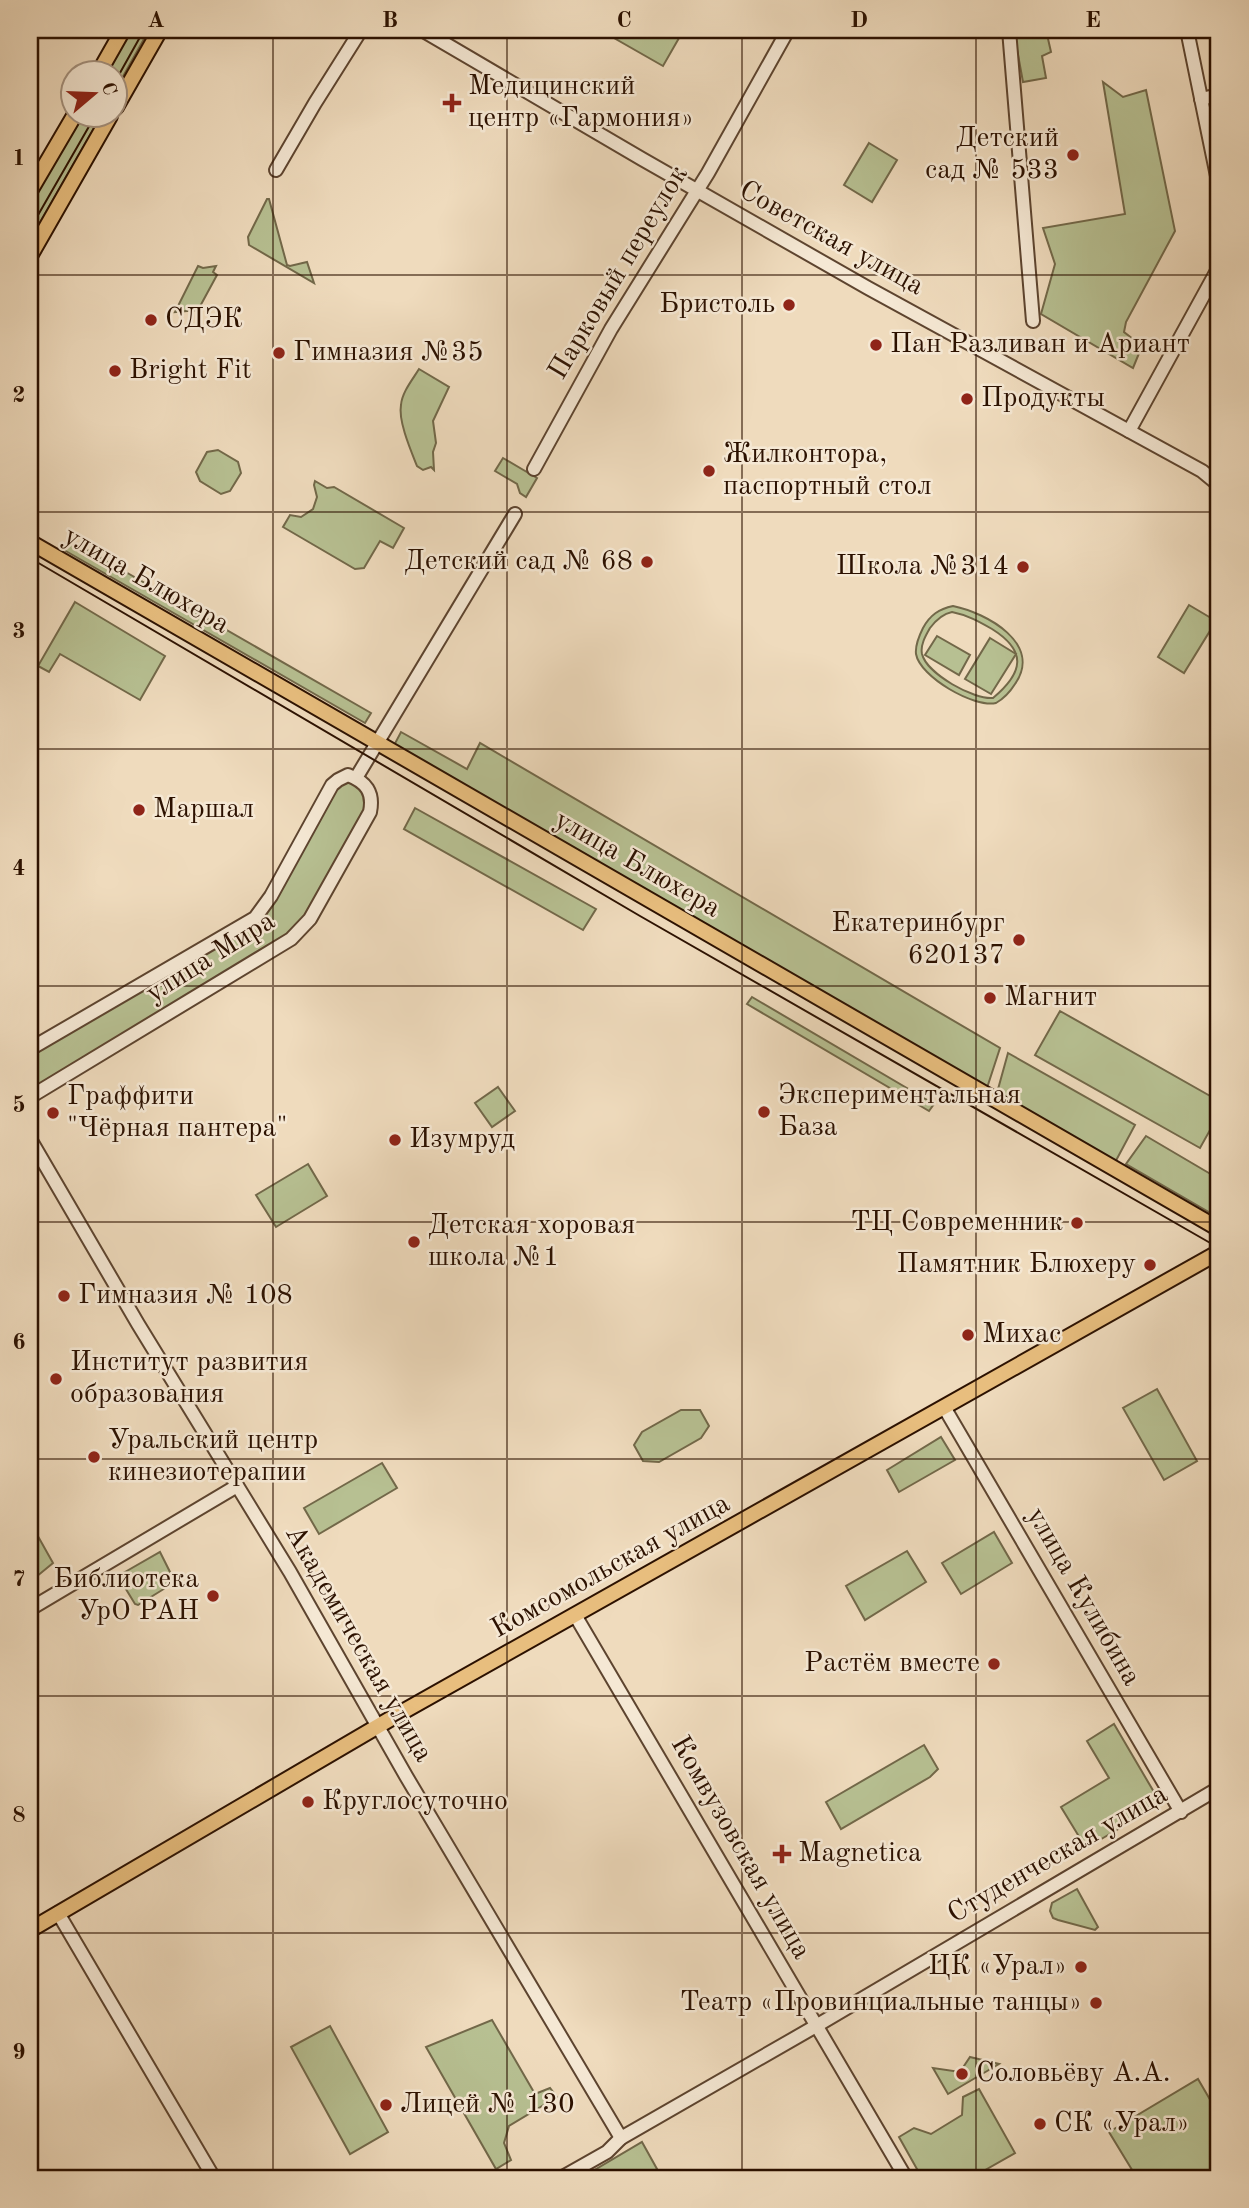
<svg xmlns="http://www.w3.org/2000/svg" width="1249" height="2208" font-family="'Old Standard TT',serif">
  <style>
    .green { fill: #b7c092; stroke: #726849; stroke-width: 2; fill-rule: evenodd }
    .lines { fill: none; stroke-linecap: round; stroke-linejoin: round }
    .minor-casing { stroke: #5d442f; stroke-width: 16 }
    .major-casing { stroke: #2c1100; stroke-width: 18 }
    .minor { stroke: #f5e8d4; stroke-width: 12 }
    .major { stroke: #e8be7e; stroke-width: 14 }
    .tram { stroke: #2c1100; stroke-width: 2 }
    .grid { fill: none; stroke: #2c1100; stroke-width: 2; stroke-opacity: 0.55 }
    .poi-dot { fill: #8f2418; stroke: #f5e8d4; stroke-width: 2.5 }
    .labels { text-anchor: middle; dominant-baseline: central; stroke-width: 5; stroke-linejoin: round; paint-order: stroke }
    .poi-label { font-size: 28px; fill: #2c1100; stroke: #f5e8d4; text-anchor: start }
    .street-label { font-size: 28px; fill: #2c1100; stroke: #f5e8d4 }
    .neatline { fill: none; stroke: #2c1100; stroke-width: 2.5 }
    .grid-label { font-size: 23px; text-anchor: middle; font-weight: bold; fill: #2c1100 }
  </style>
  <rect width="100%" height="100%" fill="#efdbbd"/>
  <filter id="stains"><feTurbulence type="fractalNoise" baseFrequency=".00286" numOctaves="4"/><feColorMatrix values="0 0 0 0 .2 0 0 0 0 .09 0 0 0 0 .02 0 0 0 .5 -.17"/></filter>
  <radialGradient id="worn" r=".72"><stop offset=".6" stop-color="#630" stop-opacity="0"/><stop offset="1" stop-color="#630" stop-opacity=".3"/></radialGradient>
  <g class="green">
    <path d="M129,30H149L116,89V74H105Z"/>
    <path d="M600,30H680L683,31L663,66Z"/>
    <path d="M1030,30H1046L1051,52L1042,56L1046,78L1023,82L1014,33Z"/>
    <path d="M1103,82L1123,97L1146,90L1175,231L1126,322L1124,332L1142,346L1133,368L1041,314L1055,264L1043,228L1125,214Z"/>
    <path d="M81,116H101L30,240V205Z"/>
    <path d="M869,143L897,160L872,202L844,185Z"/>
    <path d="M267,199H269L287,265L290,266L307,262L314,283L249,245L248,237Z"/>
    <path d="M198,266L203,268L216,266L213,272L217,275L198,310L175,312Z"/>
    <path d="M419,369L449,387L433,421L436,443L433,452L434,470L431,467L423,470L417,466C411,451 398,421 401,405C402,392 413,379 419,369Z"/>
    <path d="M218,450L238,462L241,473L230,491L221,494L200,481L196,472L207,452Z"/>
    <path d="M503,458L537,478L526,497L520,493L517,484L495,471Z"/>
    <path d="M315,481L327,488L334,487L404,528L393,548L380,541L364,568L355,569L283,527L290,515L301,517L313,509L317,497L314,485Z"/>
    <path d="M70,540L371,713L365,723L64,550Z"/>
    <path d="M75,602L165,656L140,700L60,654L49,672L38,666Z"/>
    <path d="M1189,605L1216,621L1184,673L1158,657Z"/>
    <path d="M953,606C987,613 1043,644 1015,684C1010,692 1003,699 996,703C974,708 920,677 916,654C915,645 919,636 923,628C930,615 939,609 953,606ZM952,612C967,615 978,621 992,629C1027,651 1024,672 993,698C974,700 927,674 922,654C920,645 926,635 930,628C936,620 942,614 952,612Z"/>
    <path d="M937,636L970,655L959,675L925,655Z"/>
    <path d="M990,638L1016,654L991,694L965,679Z"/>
    <path d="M401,732L467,769L480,743L1000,1048L985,1094L391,751Z"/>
    <path d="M348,775L372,801L302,929L30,1097V1049L255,918L332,785Z"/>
    <path d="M415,808L596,909L583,930L404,829Z"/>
    <path d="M752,997L934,1104L929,1111L747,1004Z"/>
    <path d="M1060,1011L1219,1101V1114L1200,1148L1035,1055Z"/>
    <path d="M1008,1053L1135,1125L1112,1168L995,1100Z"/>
    <path d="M498,1087L515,1111L492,1127L475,1103Z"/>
    <path d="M1146,1136L1219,1179V1208L1214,1215L1126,1164Z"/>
    <path d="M308,1164L327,1196L276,1227L256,1195Z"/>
    <path d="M1157,1389L1197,1461L1164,1480L1123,1408Z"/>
    <path d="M681,1410H700L709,1426L701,1438L659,1462L643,1461L634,1445L642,1432Z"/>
    <path d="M941,1437L955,1460L899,1492L887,1470Z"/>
    <path d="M382,1463L397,1488L319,1534L304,1508Z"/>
    <path d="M30,1522L53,1563L30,1582Z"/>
    <path d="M994,1532L1012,1563L961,1594L942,1563Z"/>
    <path d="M907,1551L926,1582L865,1620L846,1586Z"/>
    <path d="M160,1552L175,1582L138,1605L135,1604L118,1576Z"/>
    <path d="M1114,1724L1161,1804L1086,1848L1061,1807L1109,1778L1087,1741Z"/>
    <path d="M924,1745L938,1769L930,1777L841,1829L826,1802Z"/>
    <path d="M1077,1889L1098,1927L1095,1930L1058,1920L1053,1918L1050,1911L1052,1903Z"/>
    <path d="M492,2020L535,2094L550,2088L557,2097L509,2126L504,2143L511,2160L496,2169L426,2047Z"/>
    <path d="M330,2026L388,2132L350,2154L291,2047Z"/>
    <path d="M970,2057L999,2064L948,2094L933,2068L960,2072Z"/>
    <path d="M1198,2079L1219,2115V2178H1137L1109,2132Z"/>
    <path d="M979,2089L1015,2153L971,2178H922L899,2137L914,2128L931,2134L962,2115L963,2097Z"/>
    <path d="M642,2142L657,2169L642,2178H581Z"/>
  </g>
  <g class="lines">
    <defs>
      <g id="minor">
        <path d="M422,30L642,159L868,288L1202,471L1219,485"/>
        <path d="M1009,30L1033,321"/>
        <path d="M1187,30L1219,186"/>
        <path d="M1201,99L1219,95"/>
        <path d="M276,170L315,103L361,30"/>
        <path d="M1129,431L1219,267"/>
        <path d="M534,469L611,329L708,173L788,30"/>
        <path d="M356,778L515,514"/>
        <path d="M30,1049L255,918L271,896L332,785L338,780L348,775C366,782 374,792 370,812L310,919L291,939L30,1097"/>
        <path d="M30,1139L138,1324L290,1572L406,1776L621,2138"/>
        <path d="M944,1407L1181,1812"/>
        <path d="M30,1609L237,1486"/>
        <path d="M575,1615L906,2178"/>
        <path d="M58,1913L214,2178"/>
        <path d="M561,2178L607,2152L621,2138L816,2026L1219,1788"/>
      </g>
      <g id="major">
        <path d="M98,74L123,30"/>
        <path d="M116,107L160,30"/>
        <path d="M30,191L74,116"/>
        <path d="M30,256L110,116"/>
        <path d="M30,542L1219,1229"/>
        <path d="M30,1930L397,1715L1219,1252"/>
      </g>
    </defs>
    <use href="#minor" class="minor-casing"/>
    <use href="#major" class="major-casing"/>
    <use href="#minor" class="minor"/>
    <use href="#major" class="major"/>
    <g class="tram">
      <path d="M116,80L144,30"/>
      <path d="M30,229L95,116"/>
      <path d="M30,558L640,916L1219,1248"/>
    </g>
  </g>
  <path class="grid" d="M273,30V2178M507,30V2178M742,30V2178M976,30V2178M30,275H1219M30,512H1219M30,749H1219M30,986H1219M30,1222H1219M30,1459H1219M30,1696H1219M30,1933H1219"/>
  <g class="poi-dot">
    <path d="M448.5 92.5h7v7h7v7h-7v7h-7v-7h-7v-7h7z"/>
    <circle cx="1073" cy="155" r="7"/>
    <circle cx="789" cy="305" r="7"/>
    <circle cx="151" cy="320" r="7"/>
    <circle cx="876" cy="345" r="7"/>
    <circle cx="279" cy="353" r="7"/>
    <circle cx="115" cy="371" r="7"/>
    <circle cx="967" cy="399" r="7"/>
    <circle cx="709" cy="471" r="7"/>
    <circle cx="647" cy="562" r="7"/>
    <circle cx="1023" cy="567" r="7"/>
    <circle cx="139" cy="810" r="7"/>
    <circle cx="1019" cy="940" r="7"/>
    <circle cx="990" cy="998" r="7"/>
    <circle cx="764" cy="1112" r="7"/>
    <circle cx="53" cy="1113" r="7"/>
    <circle cx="395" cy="1140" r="7"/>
    <circle cx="1077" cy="1223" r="7"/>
    <circle cx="414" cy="1242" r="7"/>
    <circle cx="1150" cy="1265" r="7"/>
    <circle cx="64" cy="1296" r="7"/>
    <circle cx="968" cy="1335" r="7"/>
    <circle cx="56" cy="1379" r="7"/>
    <circle cx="94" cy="1457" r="7"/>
    <circle cx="213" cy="1596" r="7"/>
    <circle cx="994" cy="1664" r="7"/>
    <circle cx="308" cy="1802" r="7"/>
    <path d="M778.5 1843.5h7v7h7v7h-7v7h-7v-7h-7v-7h7z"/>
    <circle cx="1081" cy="1967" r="7"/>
    <circle cx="1096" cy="2003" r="7"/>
    <circle cx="962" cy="2074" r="7"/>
    <circle cx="386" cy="2105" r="7"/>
    <circle cx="1040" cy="2124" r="7"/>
  </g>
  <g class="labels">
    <g class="poi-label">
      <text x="468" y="87">Медицинский<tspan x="468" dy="32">центр «Гармония»</tspan></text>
      <text x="1059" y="139" text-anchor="end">Детский<tspan x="1059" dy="32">сад № 533</tspan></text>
      <text x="775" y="305" text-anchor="end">Бристоль</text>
      <text x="165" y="320">СДЭК</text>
      <text x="890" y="345">Пан Разливан и Ариант</text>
      <text x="293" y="353">Гимназия №35</text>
      <text x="129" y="371">Bright Fit</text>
      <text x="981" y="399">Продукты</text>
      <text x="723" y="455">Жилконтора,<tspan x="723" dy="32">паспортный стол</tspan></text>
      <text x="633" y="562" text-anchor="end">Детский сад № 68</text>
      <text x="1009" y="567" text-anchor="end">Школа №314</text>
      <text x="153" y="810">Маршал</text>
      <text x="1005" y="924" text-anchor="end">Екатеринбург<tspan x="1005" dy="32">620137</tspan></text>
      <text x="1004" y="998">Магнит</text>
      <text x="778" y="1096">Экспериментальная<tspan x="778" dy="32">База</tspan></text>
      <text x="67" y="1097">Граффити<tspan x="67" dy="32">"Чёрная пантера"</tspan></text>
      <text x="409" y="1140">Изумруд</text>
      <text x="1063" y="1223" text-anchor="end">ТЦ Современник</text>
      <text x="428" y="1226">Детская хоровая<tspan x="428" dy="32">школа №1</tspan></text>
      <text x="1136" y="1265" text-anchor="end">Памятник Блюхеру</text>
      <text x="78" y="1296">Гимназия № 108</text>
      <text x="982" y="1335">Михас</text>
      <text x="70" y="1363">Институт развития<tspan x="70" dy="32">образования</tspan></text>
      <text x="108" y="1441">Уральский центр<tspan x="108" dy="32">кинезиотерапии</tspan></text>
      <text x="199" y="1580" text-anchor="end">Библиотека<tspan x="199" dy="32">УрО РАН</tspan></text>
      <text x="980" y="1664" text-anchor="end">Растём вместе</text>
      <text x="322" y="1802">Круглосуточно</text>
      <text x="798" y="1854">Magnetica</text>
      <text x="1067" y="1967" text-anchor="end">ЦК «Урал»</text>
      <text x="1082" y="2003" text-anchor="end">Театр «Провинциальные танцы»</text>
      <text x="976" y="2074">Соловьёву А.А.</text>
      <text x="400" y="2105">Лицей № 130</text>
      <text x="1054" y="2124">СК «Урал»</text>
    </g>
    <g class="street-label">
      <text transform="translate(831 239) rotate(29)">Советская улица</text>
      <text transform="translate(619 273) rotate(-59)">Парковый переулок</text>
      <text transform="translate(146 581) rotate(30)">улица Блюхера</text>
      <text transform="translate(637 865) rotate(30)">улица Блюхера</text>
      <text transform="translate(211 958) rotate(-32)">улица Мира</text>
      <text transform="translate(611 1567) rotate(-29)">Комсомольская улица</text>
      <text transform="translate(1083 1597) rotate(60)">улица Кулибина</text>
      <text transform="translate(358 1644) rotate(60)">Академическая улица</text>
      <text transform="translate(740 1848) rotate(60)">Комвузовская улица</text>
      <text transform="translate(1058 1855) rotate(-30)">Студенческая улица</text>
    </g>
  </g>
  <rect width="1249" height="2208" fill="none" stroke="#efdbbd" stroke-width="77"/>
  <g transform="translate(94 94) rotate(71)"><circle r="33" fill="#f5e8d4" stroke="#a5927f" stroke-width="2"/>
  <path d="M0-5L12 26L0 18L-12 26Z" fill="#8f2418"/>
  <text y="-10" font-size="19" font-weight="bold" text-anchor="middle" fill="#2c1100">С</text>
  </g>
  <rect x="38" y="38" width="1172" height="2132" class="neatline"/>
  <g class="grid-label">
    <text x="156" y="27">A</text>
    <text x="390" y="27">B</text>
    <text x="624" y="27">C</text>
    <text x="859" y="27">D</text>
    <text x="1093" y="27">E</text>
    <text x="19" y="165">1</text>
    <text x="19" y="402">2</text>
    <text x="19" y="638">3</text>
    <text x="19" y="875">4</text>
    <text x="19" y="1112">5</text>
    <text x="19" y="1349">6</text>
    <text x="19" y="1586">7</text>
    <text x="19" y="1822">8</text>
    <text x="19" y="2059">9</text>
  </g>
  <rect width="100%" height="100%" filter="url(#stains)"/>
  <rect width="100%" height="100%" fill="url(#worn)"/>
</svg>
